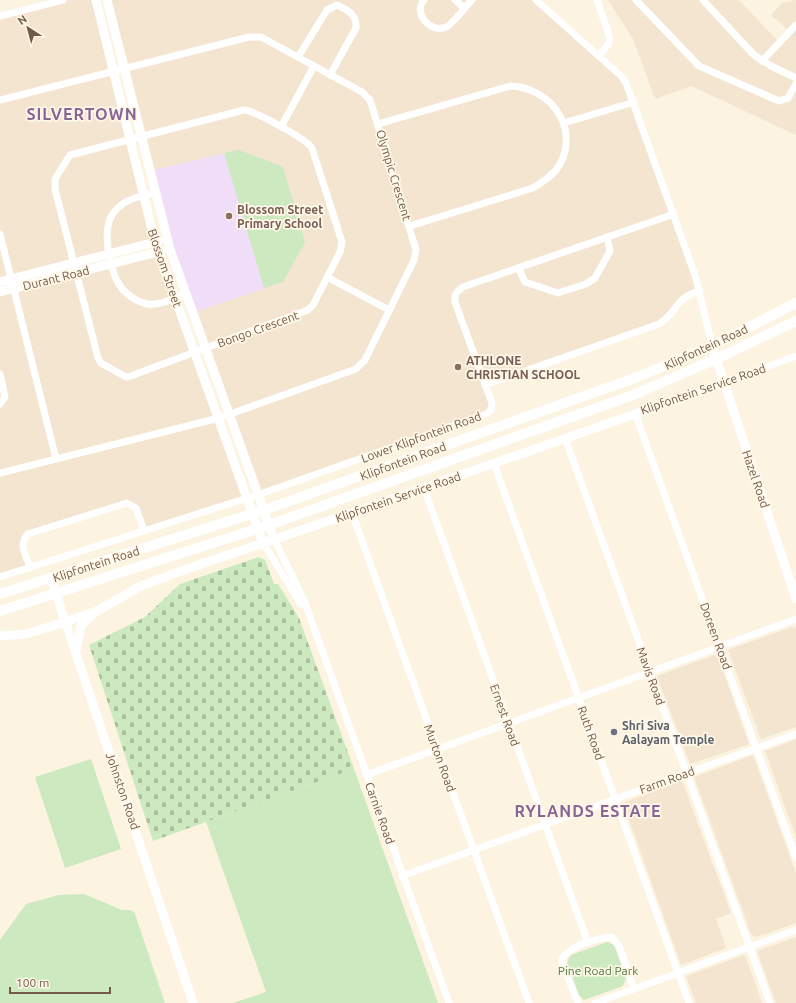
<svg xmlns="http://www.w3.org/2000/svg" width="796" height="1003" font-family="Ubuntu,sans-serif">
  <style>
    .residential { fill: #f3e5cf }
    .education { fill: #f0def8 }
    .cemetery { fill: url(#cemetery-stones) }
    .park { fill: #cde9c0 }
    .lines { fill: none; stroke-linecap: round; stroke-linejoin: round }
    .minor { stroke: #fff; stroke-width: 7 }
    .tertiary { stroke: #fff; stroke-width: 9 }
    .secondary { stroke: #fff; stroke-width: 10 }
    .education-dot { fill: #8d6e63; stroke: #fff7e7; stroke-width: 1.5 }
    .worship-dot { fill: #6b7280; stroke: #fff7e7; stroke-width: 1.5 }
    .labels { text-anchor: middle; dominant-baseline: central; stroke-width: 3.5; stroke-linejoin: round; paint-order: stroke }
    .street-label { font-size: 12px; fill: #725a48; stroke: #fff7e7 }
    .education-label { font-size: 12px; font-weight: bold; fill: #785e54; stroke: #fff7e7; text-anchor: start }
    .worship-label { font-size: 12px; font-weight: bold; fill: #5b616d; stroke: #fff7e7; text-anchor: start }
    .park-label { font-size: 12px; fill: #4d7841; stroke: #fff7e7 }
    .district-label { font-size: 16px; font-weight: bold; letter-spacing: 1px; fill: #896496; stroke: #fff7e7 }
  </style>
  <defs>
    <pattern id="cemetery-stones" width="16" height="16" patternUnits="userSpaceOnUse"><rect width="16" height="16" fill="#cde9c0"/><path d="M2 7V4a2 2 0 0 1 4 0v3zM10 15v-3a2 2 0 0 1 4 0v3z" fill="#abc09e"/></pattern>
  </defs>
  <rect width="100%" height="100%" fill="#fcf3e1"/>
  <g class="residential">
    <path d="M63,0H96L155,242L0,282V16Z"/>
    <path d="M107,0H536L621,76L700,291L690,294L667,319L486,385L491,410L258,494L185,294Z"/>
    <path d="M608,0H739L779,42L789,31L771,15L782,3L796,0V135L691,86L655,99L633,39Z"/>
    <path d="M158,253L247,497L144,531L132,504L23,539L30,567L0,577V292Z"/>
    <path d="M792,627L796,628V727L761,739L728,650Z"/>
    <path d="M717,654L749,744L690,764L657,676Z"/>
    <path d="M796,739V837L765,751Z"/>
    <path d="M753,755L796,873V923L756,937L751,934L694,777Z"/>
    <path d="M682,781L731,913L716,919L726,948L681,965L623,803Z"/>
    <path d="M796,937V1003H776L757,951Z"/>
    <path d="M745,955L762,1003H696L686,976Z"/>
  </g>
  <path class="education" d="M239,150L283,167L305,242L283,282L192,313L149,171Z"/>
  <path class="cemetery" d="M259,557L265,560L274,584H278L299,618L354,769L153,841L89,645L145,617L180,584Z"/>
  <g class="park">
    <path d="M239,150L283,167L305,242L283,282L264,288L224,153Z"/>
    <path d="M91,759L121,849L65,868L35,777Z"/>
    <path d="M354,769L438,1003H233L266,992L206,822Z"/>
    <path d="M84,894L122,910H131L132,912L134,911L165,1003H0V940L26,904L59,895Z"/>
    <path d="M607,942L614,945L626,978L623,986L584,1000L579,995L567,962L571,955Z"/>
  </g>
  <g class="lines">
    <g class="minor">
      <path d="M424,0C412,13 431,34 446,27C453,24 465,7 472,0"/>
      <path d="M455,0L464,8"/>
      <path d="M536,0L621,76L626,83L696,278L712,346"/>
      <path d="M597,0L610,38L609,43L599,56"/>
      <path d="M636,0L699,66L779,101L788,98L796,84"/>
      <path d="M703,0L754,55L771,66L796,78"/>
      <path d="M0,16L63,0"/>
      <path d="M298,57L327,10L337,5C348,10 357,15 356,28L330,75"/>
      <path d="M762,61L796,25"/>
      <path d="M0,100L249,37H261L362,92L370,100L416,250L414,260L365,360L356,369L219,418L0,473"/>
      <path d="M244,110C256,111 306,139 312,148L342,242L340,252L313,305L308,310L128,377L124,376L101,363L98,358L55,189V179L70,155Z"/>
      <path d="M564,123L634,102"/>
      <path d="M378,124L510,86C549,87 580,126 560,164C554,175 543,182 533,188L410,226"/>
      <path d="M281,127L314,66"/>
      <path d="M155,193C140,196 124,199 114,212C100,229 110,274 123,290C129,296 138,302 147,304C160,306 173,298 185,294"/>
      <path d="M0,234L56,459"/>
      <path d="M519,269L525,282L558,293L586,284L595,278L610,251L607,237"/>
      <path d="M327,277L389,310"/>
      <path d="M0,374L5,397L0,404"/>
      <path d="M724,383L796,356"/>
      <path d="M485,385L659,324C679,311 674,298 700,291"/>
      <path d="M635,413L796,858"/>
      <path d="M565,438L770,1003"/>
      <path d="M494,464L689,1003"/>
      <path d="M424,488L588,943"/>
      <path d="M352,513L529,1003"/>
      <path d="M274,539L304,600L449,1003"/>
      <path d="M263,543L301,604"/>
      <path d="M30,567C26,556 18,544 28,534L127,503L136,508L144,531"/>
      <path d="M0,577L266,492L486,414L491,410L492,403L455,302C454,294 457,291 463,287L674,214"/>
      <path d="M366,775L796,619"/>
      <path d="M402,876L796,734"/>
      <path d="M578,1003L562,963L563,957C573,945 596,938 612,937L619,946L634,988"/>
      <path d="M595,1003L796,930"/>
    </g>
    <g class="tertiary">
      <path d="M96,0L155,242L263,543"/>
      <path d="M107,0L170,249L274,539"/>
      <path d="M0,282L159,241"/>
      <path d="M0,292L162,251"/>
      <path d="M712,346L796,599"/>
      <path d="M51,579L193,1003"/>
      <path d="M0,636L26,634L65,622L97,611L139,587L181,571L352,513L724,383"/>
      <path d="M76,650L81,626L94,613"/>
    </g>
    <g class="secondary">
      <path d="M0,594L273,507L635,378L712,346L796,303"/>
      <path d="M0,611L269,525L633,395L716,359L796,321"/>
    </g>
  </g>
  <g class="education-dot">
    <circle cx="229" cy="216" r="4"/>
    <circle cx="458" cy="367" r="4"/>
  </g>
  <circle class="worship-dot" cx="614" cy="732" r="4"/>
  <g class="labels">
    <g class="street-label">
      <text transform="translate(394 175) rotate(73)">Olympic Crescent</text>
      <text transform="translate(165 268) rotate(71)">Blossom Street</text>
      <text transform="translate(56 278) rotate(-14)">Durant Road</text>
      <text transform="translate(258 329) rotate(-20)">Bongo Crescent</text>
      <text transform="translate(706 347) rotate(-25)">Klipfontein Road</text>
      <text transform="translate(703 389) rotate(-19)">Klipfontein Service Road</text>
      <text transform="translate(421 437) rotate(-20)">Lower Klipfontein Road</text>
      <text transform="translate(403 461) rotate(-20)">Klipfontein Road</text>
      <text transform="translate(756 479) rotate(71)">Hazel Road</text>
      <text transform="translate(398 497) rotate(-19)">Klipfontein Service Road</text>
      <text transform="translate(96 564) rotate(-18)">Klipfontein Road</text>
      <text transform="translate(716 636) rotate(70)">Doreen Road</text>
      <text transform="translate(651 676) rotate(70)">Mavis Road</text>
      <text transform="translate(505 715) rotate(70)">Ernest Road</text>
      <text transform="translate(591 733) rotate(70)">Ruth Road</text>
      <text transform="translate(440 758) rotate(70)">Murton Road</text>
      <text transform="translate(667 780) rotate(-20)">Farm Road</text>
      <text transform="translate(123 791) rotate(71)">Johnston Road</text>
      <text transform="translate(380 813) rotate(70)">Carnie Road</text>
    </g>
    <g class="education-label">
      <text x="237" y="209">Blossom Street<tspan x="237" dy="14">Primary School</tspan></text>
      <text x="466" y="360">ATHLONE<tspan x="466" dy="14">CHRISTIAN SCHOOL</tspan></text>
    </g>
    <g class="worship-label">
      <text x="622" y="725">Shri Siva<tspan x="622" dy="14">Aalayam Temple</tspan></text>
    </g>
    <g class="park-label">
      <text x="598" y="970">Pine Road Park</text>
    </g>
    <g class="district-label">
      <text x="82" y="114">SILVERTOWN</text>
      <text x="588" y="811">RYLANDS ESTATE</text>
    </g>
  </g>
  <g transform="translate(28 28) rotate(324)" stroke="#fff7e7" stroke-width="3" paint-order="stroke">
  <path d="M0-3L7 15L0 10L-7 15Z" fill="#725a48"/>
  <text y="-6" font-size="11" font-weight="bold" text-anchor="middle" fill="#725a48">N</text>
  </g>
  <path d="M10 987v6h100v-6" fill="none" stroke="#725a48" stroke-width="2"/>
  <text x="16" y="987" font-size="12" fill="#725a48" stroke="#fff7e7" stroke-width="3" paint-order="stroke">100 m</text>
</svg>
